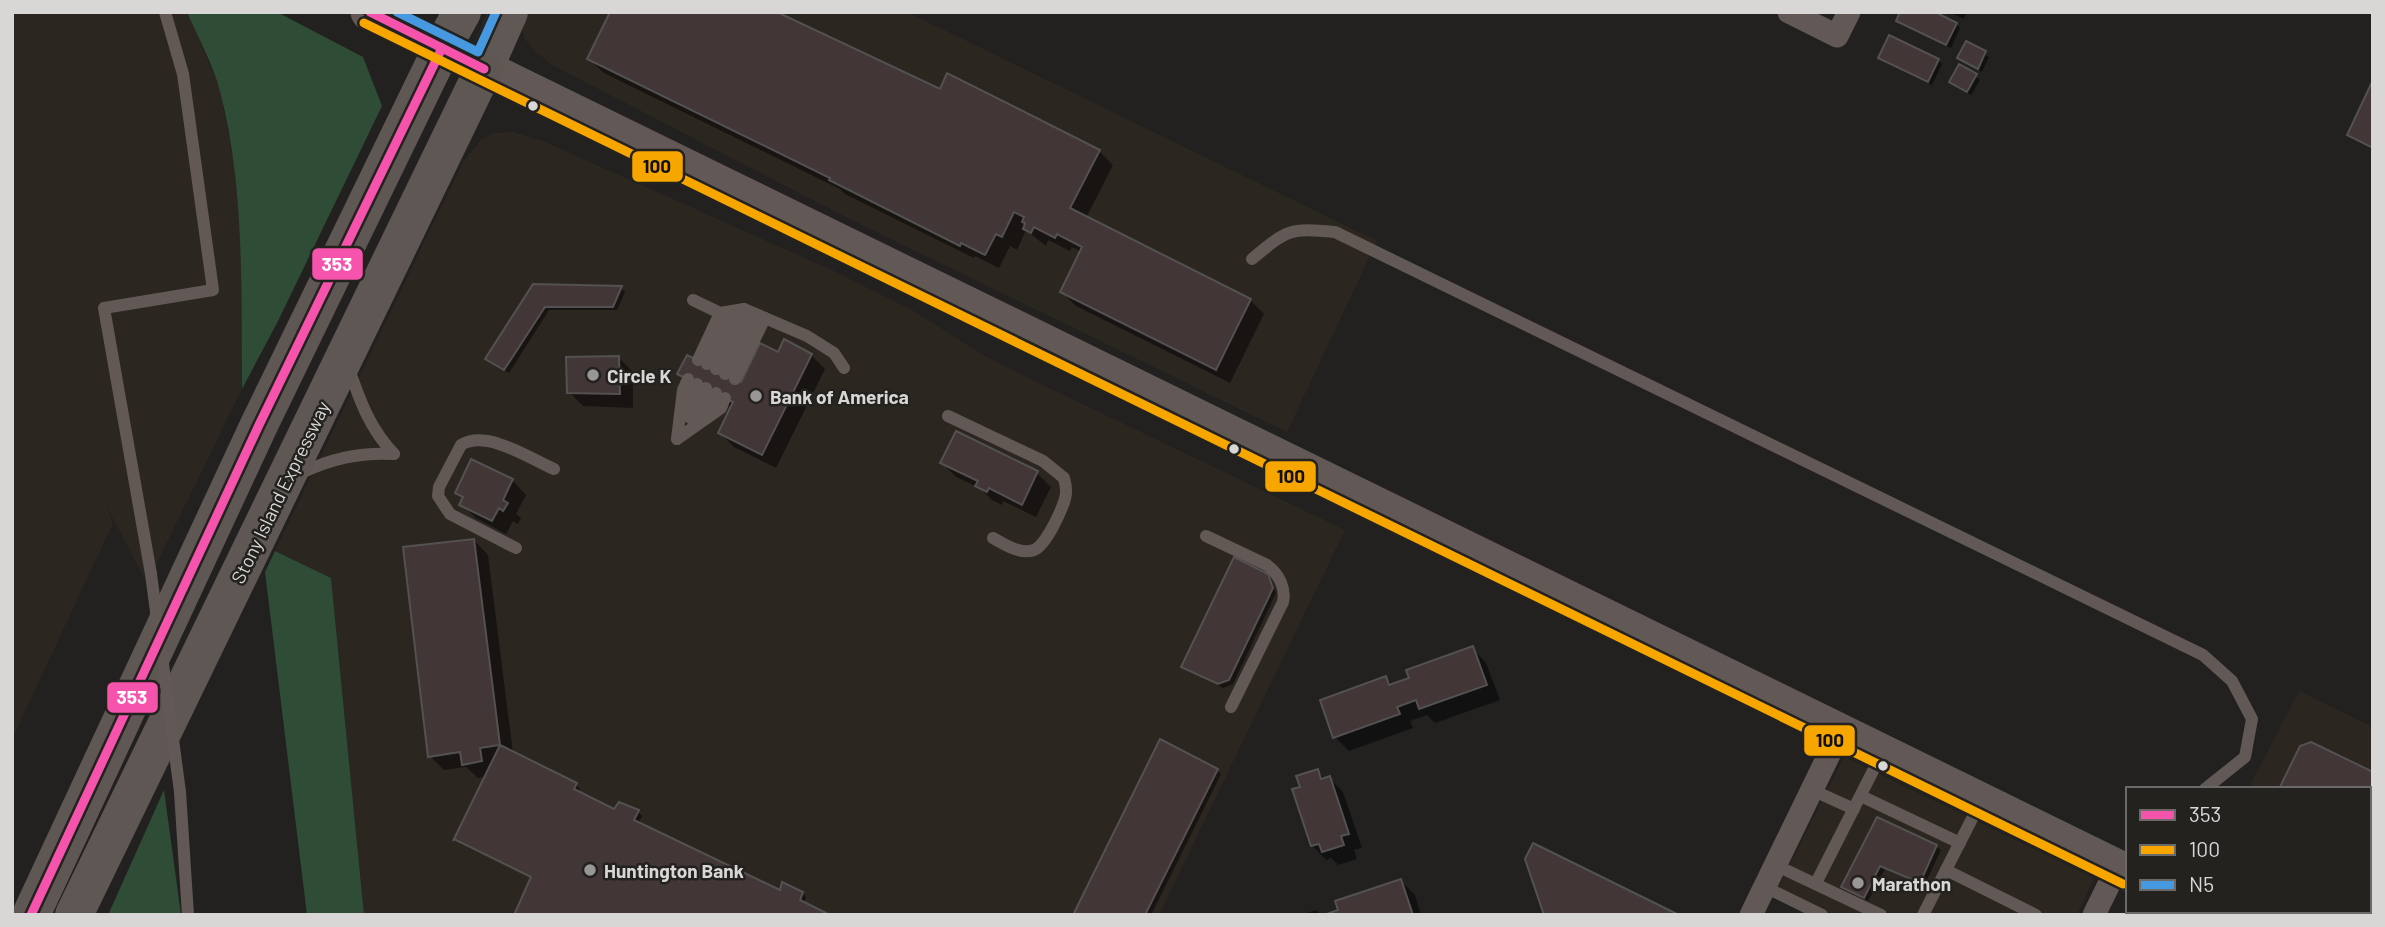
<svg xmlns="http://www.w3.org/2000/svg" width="2385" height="927" font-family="Barlow,sans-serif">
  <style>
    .built { fill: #2b2720 }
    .green { fill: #2e4c36 }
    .shadow { fill: #0007 }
    .building { fill: #423636; stroke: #535151; stroke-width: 2 }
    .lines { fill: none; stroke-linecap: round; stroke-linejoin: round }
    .service { stroke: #625956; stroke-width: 12 }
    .minor { stroke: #625956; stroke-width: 23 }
    .primary { stroke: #625856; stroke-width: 37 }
    .trunk { stroke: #605854; stroke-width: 38 }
    .motorway { stroke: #5e5753; stroke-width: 38 }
    .service-bridge { stroke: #625956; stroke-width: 12 }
    .bus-1-casing { stroke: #23221f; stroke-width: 14 }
    .bus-2-casing { stroke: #23221f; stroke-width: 14 }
    .bus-3-casing { stroke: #23221f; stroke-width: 14 }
    .bus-1 { stroke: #f653ac; stroke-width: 9 }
    .bus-2 { stroke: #f7a600; stroke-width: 9 }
    .bus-3 { stroke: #4699e1; stroke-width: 9 }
    .bus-dot { fill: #d8d7d5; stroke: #23221f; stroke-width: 2.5 }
    .poi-dot { fill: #989796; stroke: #23221f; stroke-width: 2.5 }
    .labels { text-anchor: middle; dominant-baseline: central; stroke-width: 5; stroke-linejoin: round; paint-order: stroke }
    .poi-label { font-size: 19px; font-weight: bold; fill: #d8d7d5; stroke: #23221f; text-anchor: start }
    .street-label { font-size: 19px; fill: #d8d7d5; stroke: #23221f }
    .line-badge { stroke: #23221f; stroke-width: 2.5 }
    .badge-label { font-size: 19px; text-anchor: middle; font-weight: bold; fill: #fff }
    .pale-badge-label { font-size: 19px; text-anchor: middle; font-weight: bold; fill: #111 }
  </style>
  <rect width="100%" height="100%" fill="#222120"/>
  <g class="built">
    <path d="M12,12H187L220,89L234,165L241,236L242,389L147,583L106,505L113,523L12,739Z"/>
    <path d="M528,12H907L1377,241L1287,432L840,214L552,65L536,52L524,38L523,23Z"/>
    <path d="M513,132L545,142L836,272L912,310L983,355L1020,374L1345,530L1159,915H364L331,578L275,551L463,162L482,139L495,133Z"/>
    <path d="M2299,691L2373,727V915H2271L2263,911H2369V789H2248Z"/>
    <path d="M1844,757L2094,878L2077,915H1822L1776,892Z"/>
  </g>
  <g class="green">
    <path d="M187,12H277L363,57L382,106L278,321L242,389C241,289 245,189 220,91C213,64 198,38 187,12Z"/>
    <path d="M275,551L331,578L364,915H307L265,572Z"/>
    <path d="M164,790L181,915H108Z"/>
  </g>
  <g class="shadow">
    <path d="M1948,12H1967L1964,19Z"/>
    <path d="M1898,21L1956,24L1960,28L1951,48L1902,25Z"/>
    <path d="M1966,43L1989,57L1982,72L1959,58Z"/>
    <path d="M1880,58L1938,60L1942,64L1932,85L1884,62Z"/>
    <path d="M589,59L940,92L1099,151L1113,165L1086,218L1250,300L1264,314L1230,383L1076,306L1062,292L1082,252L1072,247L1070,251L1048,240L1046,246L1026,230L1017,250L1010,246L999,268L975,256L974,258L845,194L840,189L604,73Z"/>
    <path d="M1960,66L1980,80L1971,95L1951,82Z"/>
    <path d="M533,286L621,288L625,292L617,310H549L509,373L492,363Z"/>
    <path d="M785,342L811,355L825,369L776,468L734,447L720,433L732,407L693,388L679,374L742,384L778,355Z"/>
    <path d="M618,357L633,372V408L583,406L569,392Z"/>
    <path d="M957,433L1037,473L1051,487L1036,517L1003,501L1002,505L992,500L980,488L956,477L942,463Z"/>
    <path d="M512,480L526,495L516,514L521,518L518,524L513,521L506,534L476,518L461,504L464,500L457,493Z"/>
    <path d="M474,540L488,555L513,753L576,785L580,789L578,793L615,811L638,812L642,816L638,824L781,892L802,893L806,897L804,904L533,878L460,843L456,839L487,776L478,778L466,767L444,770L430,756Z"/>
    <path d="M1267,575L1271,580L1276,593L1233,684L1223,688L1188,670L1183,666Z"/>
    <path d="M1472,648L1486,663L1500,700L1435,723L1427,715L1410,721L1413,728L1349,751L1335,737L1386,678L1393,686Z"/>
    <path d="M1217,770L1221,774L1151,915H1075Z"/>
    <path d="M1317,771L1325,779L1329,778L1343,792L1362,848L1354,850L1357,859L1338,865L1331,858L1326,860L1312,845L1302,788Z"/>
    <path d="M1878,819L1936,846L1941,850L1924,886L1885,869L1868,901L1843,887Z"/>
    <path d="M1401,881L1415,895L1421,915H1330Z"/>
    <path d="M1316,910L1321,915H1302Z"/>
  </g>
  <g class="building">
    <path d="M610,12H777L940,89L947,73L1100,150L1070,208L1251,299L1216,370L1060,292L1082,247L1057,234L1055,238L1034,227L1031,233L1023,229L1025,223L1022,222L1024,217L1014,212L1002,237L996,234L985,255L961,243L960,246L829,180L830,178L587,59Z"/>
    <path d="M1900,12H1935L1957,23L1946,45L1896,21Z"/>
    <path d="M1889,35L1939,59L1928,82L1878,58Z"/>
    <path d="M1966,41L1986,51L1978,69L1957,58Z"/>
    <path d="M1959,64L1977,74L1967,92L1949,82Z"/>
    <path d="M2373,80V148L2347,135Z"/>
    <path d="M533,284L622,286L613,307H545L504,370L485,359Z"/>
    <path d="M784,339L812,354L762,455L718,433L733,402L677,374L687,355L741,382L760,343L778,352Z"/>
    <path d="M619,356L620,394L567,393L566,357Z"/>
    <path d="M956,431L1038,471L1022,505L989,488L987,492L975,486L978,481L940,463Z"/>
    <path d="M471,459L513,479L503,500L508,503L503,511L499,508L492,521L459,505L463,497L455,493Z"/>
    <path d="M474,539L500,745L480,748L482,761L462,765L460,752L428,757L403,547Z"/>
    <path d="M1234,557L1268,574L1273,588L1229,680L1218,684L1181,667Z"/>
    <path d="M1473,646L1487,685L1419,709L1416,700L1397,707L1400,714L1333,738L1320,700L1386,676L1389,685L1409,678L1406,670Z"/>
    <path d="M1160,739L1218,769L1145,915H1073Z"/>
    <path d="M2311,742L2373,772V839L2369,837V789H2279L2300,746Z"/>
    <path d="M500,745L577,783L574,789L614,809L619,802L639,810L634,820L780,890L782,882L803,892L800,900L830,915H514L531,877L454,839L453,841Z"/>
    <path d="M1318,769L1321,779L1330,776L1349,834L1341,836L1344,845L1322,852L1319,844L1311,846L1292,789L1300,787L1296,776Z"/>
    <path d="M1877,817L1937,845L1920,883L1880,866L1864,898L1841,887Z"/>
    <path d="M1533,843L1679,915H1544L1525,859Z"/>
    <path d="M1401,879L1413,915H1324L1338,910L1335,901Z"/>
  </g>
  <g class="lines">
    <g class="service">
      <path d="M1252,259C1288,229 1289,228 1335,232L2203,655L2232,681L2252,719L2245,757L2205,789"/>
      <path d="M693,300L720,313L744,309L807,336L834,353L844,368"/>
      <path d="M698,360L720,313"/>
      <path d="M707,364L732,311"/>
      <path d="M349,369C360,401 370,429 394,454"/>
      <path d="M716,369L744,309"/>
      <path d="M725,374L755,314"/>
      <path d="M735,379L765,318"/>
      <path d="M700,415L710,405L716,393"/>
      <path d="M685,416L697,384"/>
      <path d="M948,416L1043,461L1064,478C1066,485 1067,492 1065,499C1061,512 1046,545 1034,550C1020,555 1004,544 993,538"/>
      <path d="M690,418L706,388"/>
      <path d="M677,439L721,408L725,398"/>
      <path d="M677,439L683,390L688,379"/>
      <path d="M299,474C330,459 359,452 394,454"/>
      <path d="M1206,536L1267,565C1279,574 1286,588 1283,602L1231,707"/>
      <path d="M516,548L450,514L438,496L439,487L461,445C486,429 529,458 554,469"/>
      <path d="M151,574L104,308L213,290L183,74L165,12"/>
      <path d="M1812,790L1854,809"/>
      <path d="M180,792L188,915"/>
      <path d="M1861,796L1960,843"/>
      <path d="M2369,846L2373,848"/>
      <path d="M1775,865L1881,915"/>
      <path d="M1946,870L2036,915"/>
      <path d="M1816,883L1881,755"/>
      <path d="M1765,887L1822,915"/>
      <path d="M2369,908L2373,910"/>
      <path d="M1923,915L1980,803"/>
    </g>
    <g class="minor">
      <path d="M1789,12L1837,36L1849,12"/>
      <path d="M1751,915L1840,732"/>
      <path d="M2094,915L2117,868"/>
    </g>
    <g class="primary">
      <path d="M369,12L2128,873"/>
      <path d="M2206,911L2213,915"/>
    </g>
    <g class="trunk">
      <path d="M442,48L462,12"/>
      <path d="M484,69L509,12"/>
    </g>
    <g class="motorway">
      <path d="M31,915L259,425L442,48"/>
      <path d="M74,915L484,69"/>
    </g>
    <path class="service-bridge" d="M151,574L180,792"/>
    <defs>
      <g id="bus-1">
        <path d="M370,12L484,69"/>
        <path d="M31,915L259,425L442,48"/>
      </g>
      <path id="bus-2" d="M364,23L2123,884"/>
      <path id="bus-3" d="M397,12L478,52L496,12"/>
    </defs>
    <use href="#bus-1" class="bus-1-casing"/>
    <use href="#bus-2" class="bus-2-casing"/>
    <use href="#bus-3" class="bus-3-casing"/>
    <use href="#bus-1" class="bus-1"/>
    <use href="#bus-2" class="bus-2"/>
    <use href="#bus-3" class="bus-3"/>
  </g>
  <g class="bus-dot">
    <circle cx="533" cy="106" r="6"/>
    <circle cx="1234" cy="449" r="6"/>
    <circle cx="1883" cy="766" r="6"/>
  </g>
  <g class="poi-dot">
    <circle cx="593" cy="375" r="7"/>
    <circle cx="756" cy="396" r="7"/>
    <circle cx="590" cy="870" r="7"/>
    <circle cx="1858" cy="883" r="7"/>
  </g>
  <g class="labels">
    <g class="poi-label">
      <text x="607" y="375">Circle K</text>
      <text x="770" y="396">Bank of America</text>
      <text x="604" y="870">Huntington Bank</text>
      <text x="1872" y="883">Marathon</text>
    </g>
    <g class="street-label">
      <text transform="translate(280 492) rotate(-64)">Stony Island Expressway</text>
    </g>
  </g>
  <g class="line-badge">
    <rect x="631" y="150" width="53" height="33" rx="7" fill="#f7a600"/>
    <rect x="311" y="247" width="53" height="34" rx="7" fill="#f653ac"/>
    <rect x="1264" y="460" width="53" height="33" rx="7" fill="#f7a600"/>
    <rect x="106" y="681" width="53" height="33" rx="7" fill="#f653ac"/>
    <rect x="1803" y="724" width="53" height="33" rx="7" fill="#f7a600"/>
  </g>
  <g class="badge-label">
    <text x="337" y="271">353</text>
    <text x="132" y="704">353</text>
  </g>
  <g class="pale-badge-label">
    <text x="657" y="173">100</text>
    <text x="1291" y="483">100</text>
    <text x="1830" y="747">100</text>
  </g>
  <rect width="2385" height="927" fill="none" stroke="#d8d7d5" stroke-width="28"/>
  <rect x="2126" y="787" width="245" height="126" fill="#23221f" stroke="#6b6a68" stroke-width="2"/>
  <rect x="2140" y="810" width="35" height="10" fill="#f653ac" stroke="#6b6a68" stroke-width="2"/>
  <text x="2189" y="822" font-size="21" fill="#d8d7d5">353</text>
  <rect x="2140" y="845" width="35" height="10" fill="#f7a600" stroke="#6b6a68" stroke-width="2"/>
  <text x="2189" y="857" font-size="21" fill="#d8d7d5">100</text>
  <rect x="2140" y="880" width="35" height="10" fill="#4699e1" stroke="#6b6a68" stroke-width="2"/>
  <text x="2189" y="892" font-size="21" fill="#d8d7d5">N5</text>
</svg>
